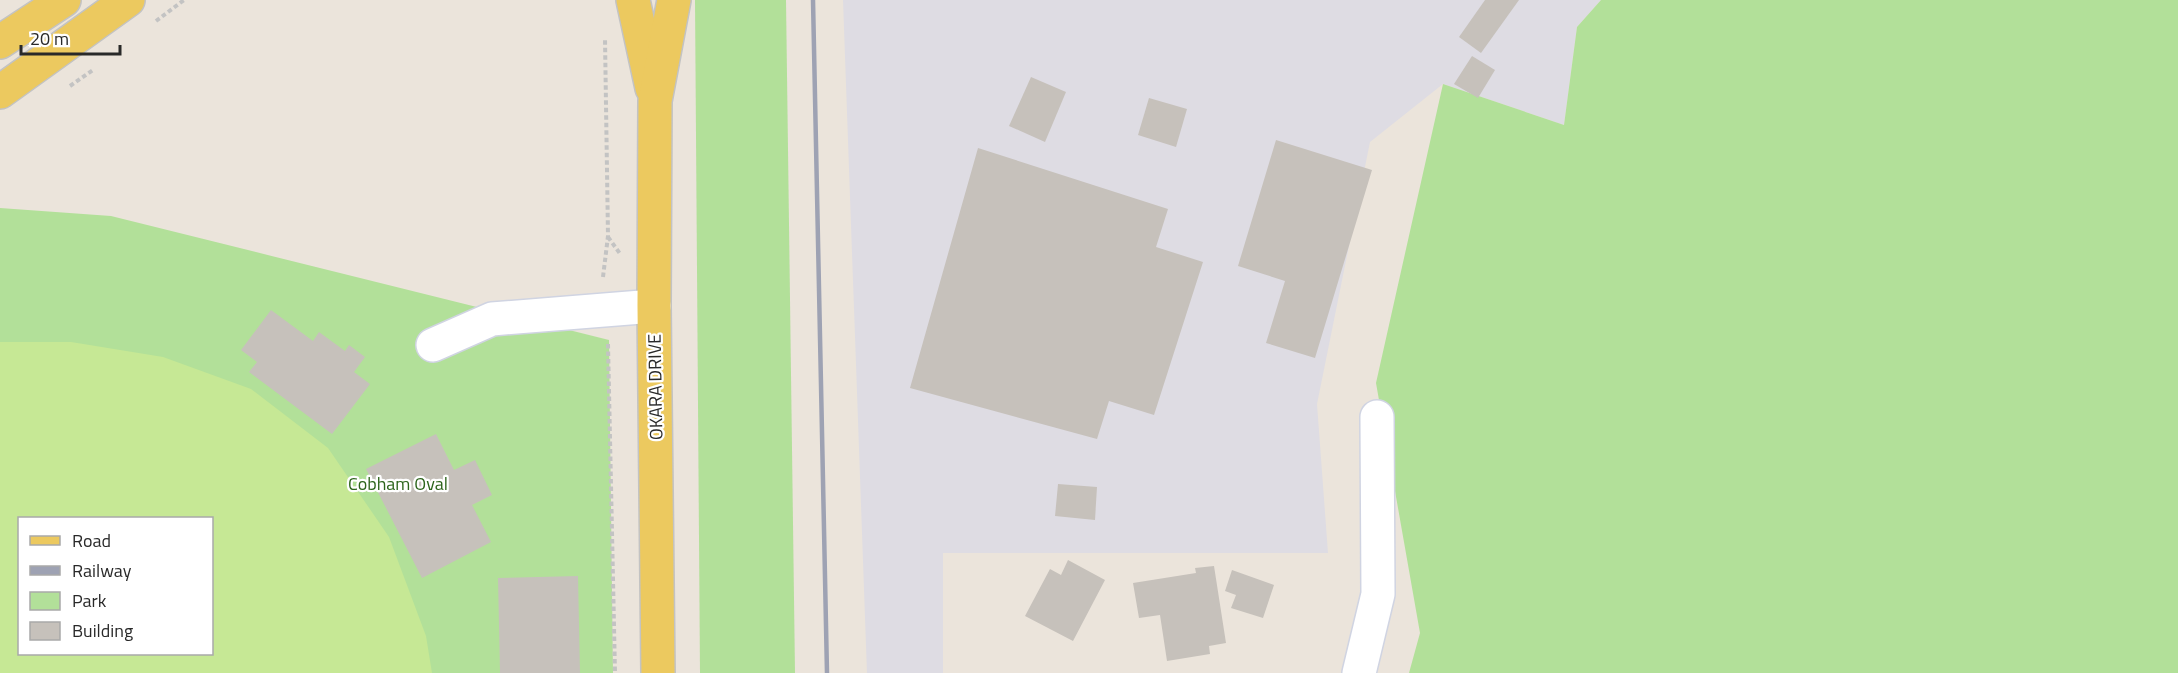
<svg xmlns="http://www.w3.org/2000/svg" width="2178" height="673" font-family="'Titillium Web',sans-serif">
  <style>
    .industrial { fill: #dedce3 }
    .green { fill: #b2e099; fill-rule: evenodd }
    .pitch { fill: #c6e895; fill-rule: evenodd }
    .building { fill: #c6c1bb }
    .lines { fill: none; stroke-linecap: round; stroke-linejoin: round }
    .minor-casing { stroke: #d0d4e2; stroke-width: 36 }
    .major-casing { stroke: #c3c3c3; stroke-width: 36 }
    .path { stroke: #c3c3c3; stroke-width: 4; stroke-dasharray: 4.5 3; stroke-linecap: butt }
    .minor { stroke: #fff; stroke-width: 33 }
    .major { stroke: #ecc95f; stroke-width: 33 }
    .rail { stroke: #9ea2b3; stroke-width: 4.5 }
    .labels { text-anchor: middle; dominant-baseline: central; stroke-width: 4.5; stroke-linejoin: round; paint-order: stroke }
    .street-label { font-size: 18px; fill: #292929; stroke: #fff }
    .park-label { font-size: 18px; fill: #2c641b; stroke: #fff }
  </style>
  <rect width="100%" height="100%" fill="#ebe4db"/>
  <path class="industrial" d="M843,0H1601L1577,27L1564,125L1443,84L1370,142L1317,404L1328,553H943V673H867Z"/>
  <g class="green">
    <path d="M695,0H786L795,673H700Z"/>
    <path d="M1601,0H2178V673H1409L1420,633L1376,383L1443,84L1564,125L1577,27Z"/>
    <path d="M0,208L111,216L609,340L613,673H0ZM20,518H212V654H20Z"/>
  </g>
  <path class="pitch" d="M71,342L163,357L251,389L328,448L389,537L426,636L432,673H0V342ZM20,518H212V654H20Z"/>
  <g class="building">
    <path d="M1485,0H1519L1481,53L1459,37Z"/>
    <path d="M1472,56L1495,70L1478,98L1454,84Z"/>
    <path d="M1031,77L1066,92L1045,142L1009,126Z"/>
    <path d="M1149,98L1187,109L1176,147L1138,135Z"/>
    <path d="M1276,140L1372,170L1315,358L1266,343L1285,281L1238,266Z"/>
    <path d="M978,148L1168,209L1156,247L1203,262L1154,415L1109,401L1097,439L910,388Z"/>
    <path d="M271,310L313,341L319,332L345,351L349,345L365,357L354,372L370,384L332,434L249,372L257,362L241,350Z"/>
    <path d="M436,434L454,470L475,460L492,495L472,505L491,542L422,578L366,469Z"/>
    <path d="M1058,484L1097,487L1095,520L1055,516Z"/>
    <path d="M1068,560L1105,580L1073,641L1025,616L1050,569L1061,575Z"/>
    <path d="M1214,566L1226,643L1209,646L1210,654L1167,661L1160,615L1139,618L1133,583L1196,573L1195,568Z"/>
    <path d="M1232,570L1274,585L1263,618L1231,608L1236,595L1225,591Z"/>
    <path d="M578,576L580,673H500L498,578Z"/>
  </g>
  <g class="lines">
    <defs>
      <g id="minor">
        <path d="M433,345L492,319L654,306"/>
        <path d="M1359,673L1378,594L1377,417"/>
      </g>
      <g id="major">
        <path d="M633,0L652,88"/>
        <path d="M0,42L64,0"/>
        <path d="M0,92L128,0"/>
        <path d="M658,673L654,306L655,101L674,0"/>
      </g>
    </defs>
    <use href="#minor" class="minor-casing"/>
    <use href="#major" class="major-casing"/>
    <g class="path">
      <path d="M156,21L184,0"/>
      <path d="M70,86L93,70"/>
      <path d="M608,237L621,255"/>
      <path d="M603,277L608,236L605,39"/>
      <path d="M608,344L615,673"/>
    </g>
    <use href="#minor" class="minor"/>
    <use href="#major" class="major"/>
    <path class="rail" d="M813,0L827,673"/>
  </g>
  <g class="labels">
    <g class="street-label">
      <text transform="translate(655 387) rotate(-91)">OKARA DRIVE</text>
    </g>
    <g class="park-label">
      <text x="398" y="483">Cobham Oval</text>
    </g>
  </g>
  <rect x="18" y="517" width="195" height="138" fill="#ffffff" stroke="#a9a9a9" stroke-width="1.5"/>
  <rect x="30" y="536" width="30" height="9" fill="#ecc95f" stroke="#a9a9a9" stroke-width="1.5"/>
  <text x="72" y="547" font-size="18" fill="#292929">Road</text>
  <rect x="30" y="566" width="30" height="9" fill="#9ea2b3" stroke="#a9a9a9" stroke-width="1.5"/>
  <text x="72" y="577" font-size="18" fill="#292929">Railway</text>
  <rect x="30" y="592" width="30" height="18" fill="#b2e099" stroke="#a9a9a9" stroke-width="1.5"/>
  <text x="72" y="607" font-size="18" fill="#292929">Park</text>
  <rect x="30" y="622" width="30" height="18" fill="#c6c1bb" stroke="#a9a9a9" stroke-width="1.5"/>
  <text x="72" y="637" font-size="18" fill="#292929">Building</text>
  <path d="M21 45v9h99v-9" fill="none" stroke="#292929" stroke-width="3"/>
  <text x="30" y="45" font-size="18" fill="#292929" stroke="#ffffff" stroke-width="4.5" paint-order="stroke">20 m</text>
</svg>
